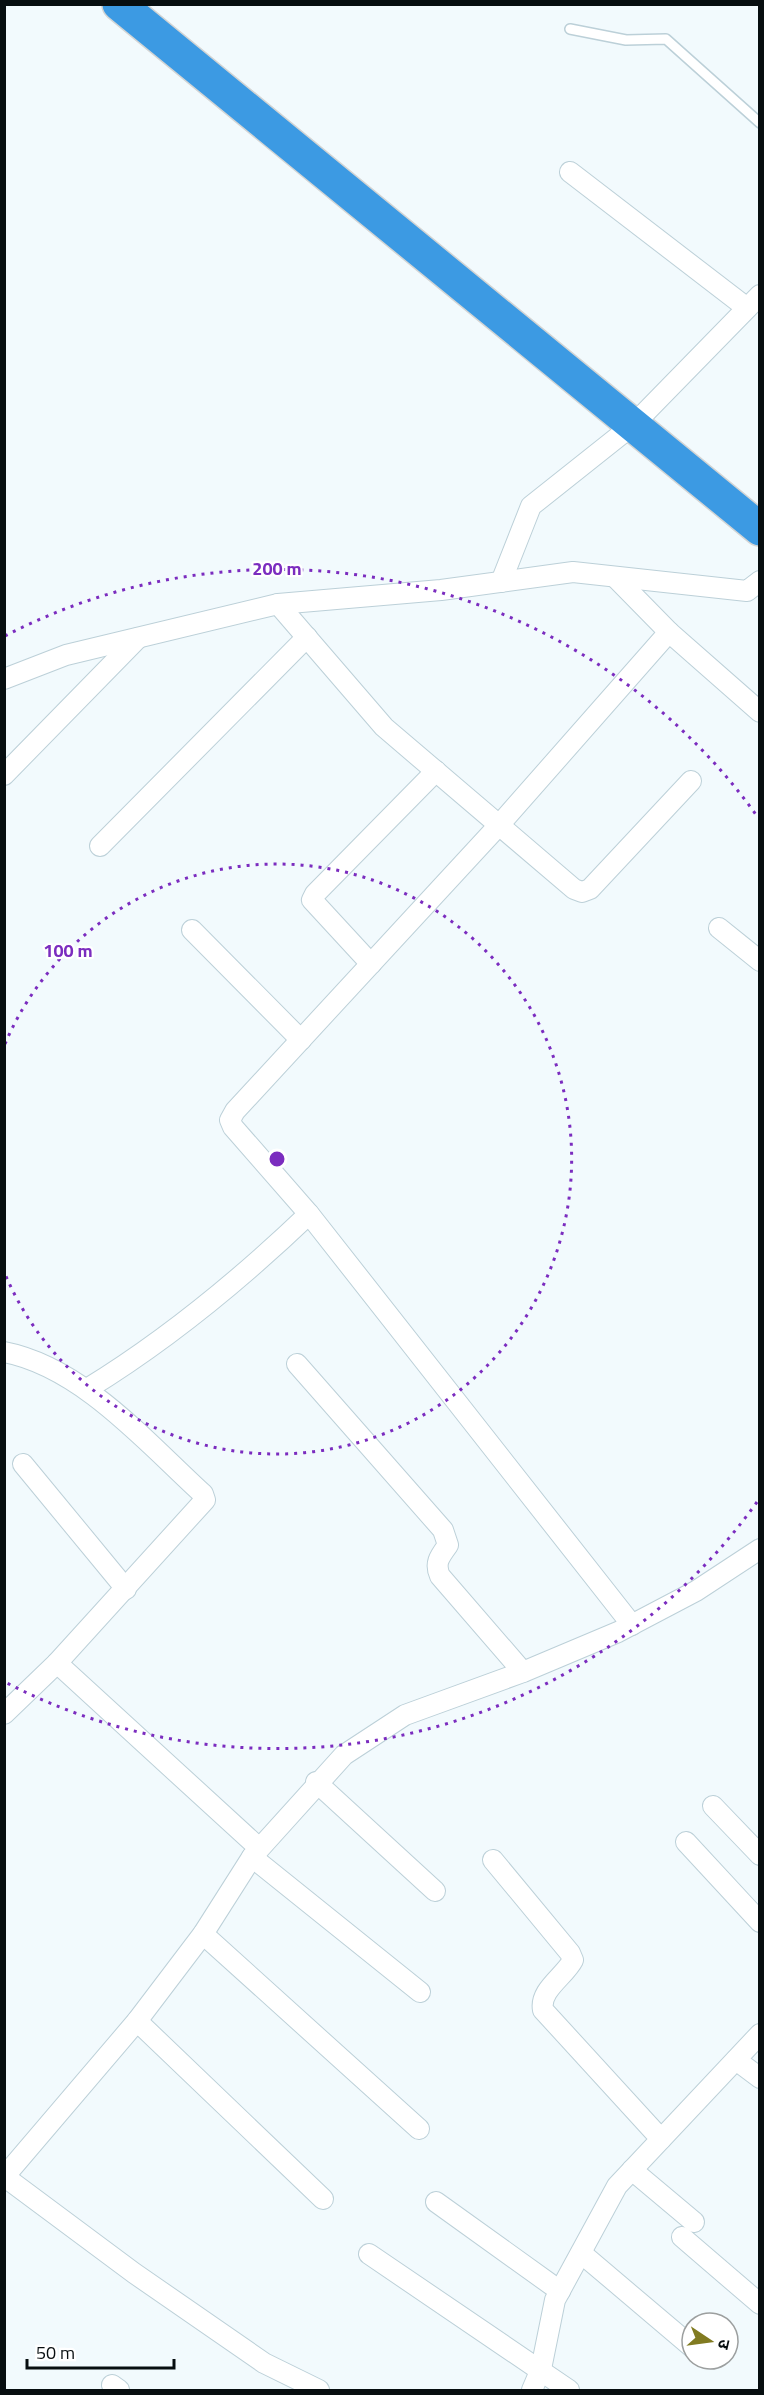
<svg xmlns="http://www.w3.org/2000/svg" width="764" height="2395" font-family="'Titillium Web','Noto Sans Devanagari',sans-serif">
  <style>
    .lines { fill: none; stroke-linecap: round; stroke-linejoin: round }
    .lane-casing { stroke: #bcd0d8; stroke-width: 12 }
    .street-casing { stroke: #bcd0d8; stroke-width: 22 }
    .highway-casing { stroke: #d2d4d4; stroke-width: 36 }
    .lane { stroke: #fff; stroke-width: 9 }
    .street { stroke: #fff; stroke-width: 20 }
    .highway { stroke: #3c9ae3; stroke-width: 33 }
    .ring { fill: none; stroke: #7b2cbf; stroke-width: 3; stroke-dasharray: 3 6 }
    .centre { fill: #7b2cbf; stroke: #fff; stroke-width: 3 }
    .ring-label { font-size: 18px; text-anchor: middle; font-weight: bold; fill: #7b2cbf; stroke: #fff; stroke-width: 4.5; stroke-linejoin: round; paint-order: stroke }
  </style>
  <rect width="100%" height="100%" fill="#f2fafd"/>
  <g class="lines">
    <defs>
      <path id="lane" d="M570,29L626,40L666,39L760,123"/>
      <g id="street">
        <path d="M570,172L747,308"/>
        <path d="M615,577L669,632L760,712"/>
        <path d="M501,582L531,506L633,425L760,295"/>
        <path d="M278,604L384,727L574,889L582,892L590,889L691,781"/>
        <path d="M4,679L66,655L278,604L441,590L573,572L747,591L760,581"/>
        <path d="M4,775L138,638"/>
        <path d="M100,846L307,637"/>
        <path d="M719,928L760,961"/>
        <path d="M192,930L301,1040"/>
        <path d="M371,964L312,900L315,894L436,771"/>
        <path d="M4,1352C82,1367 147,1443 203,1494L205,1500L57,1663L4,1714"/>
        <path d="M297,1364L443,1530L448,1545C440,1556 434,1563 440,1576L523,1672"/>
        <path d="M87,1389C167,1340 241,1279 309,1214"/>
        <path d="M23,1464L126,1589"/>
        <path d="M632,1625L309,1214L233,1127L230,1120L235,1111L500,824L669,632"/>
        <path d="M57,1663L259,1848"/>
        <path d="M316,1782L435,1891"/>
        <path d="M713,1806L760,1855"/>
        <path d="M686,1842L760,1922"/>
        <path d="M252,1857L420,1992"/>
        <path d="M493,1860L570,1953L573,1960C565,1976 539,1990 543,2010L661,2139"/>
        <path d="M203,1934L419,2129"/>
        <path d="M137,2021L323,2199"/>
        <path d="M736,2060L760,2078"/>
        <path d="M632,2170L694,2222"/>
        <path d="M4,2177L137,2021L203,1934L252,1857L344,1755L405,1715L523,1672L618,1632L696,1591L760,1549"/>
        <path d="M5,2177L134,2273L264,2363L319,2390"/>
        <path d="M436,2202L560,2291"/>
        <path d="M682,2237L760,2304"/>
        <path d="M581,2253L692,2347"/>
        <path d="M369,2254L569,2390"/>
        <path d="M112,2385L119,2390"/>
        <path d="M532,2390L541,2369L555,2300L617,2186L760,2034"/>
      </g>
      <path id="highway" d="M119,4L760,529"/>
    </defs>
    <use href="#lane" class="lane-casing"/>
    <use href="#street" class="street-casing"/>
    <use href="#highway" class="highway-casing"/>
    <use href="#lane" class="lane"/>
    <use href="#street" class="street"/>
    <use href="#highway" class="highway"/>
  </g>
  <g class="ring">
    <path d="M5 1044A295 295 0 1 1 5 1274"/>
    <path d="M757 1502A590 590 0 0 1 5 1682M5 636A590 590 0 0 1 757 816"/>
  </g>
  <circle cx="277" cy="1159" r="9" class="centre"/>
  <g class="ring-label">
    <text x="277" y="575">200 m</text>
    <text x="68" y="957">100 m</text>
  </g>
  <rect width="764" height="2395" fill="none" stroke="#070e10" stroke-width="12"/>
  <g transform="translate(710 2341) rotate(103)"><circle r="28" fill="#ffffff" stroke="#9c9f9f" stroke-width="1.5"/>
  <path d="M0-4.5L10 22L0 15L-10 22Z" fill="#817b21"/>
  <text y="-9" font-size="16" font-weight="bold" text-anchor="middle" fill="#070e10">उ</text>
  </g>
  <path d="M27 2359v9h147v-9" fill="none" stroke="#070e10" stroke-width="3"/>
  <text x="36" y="2359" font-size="18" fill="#070e10" stroke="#ffffff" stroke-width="4.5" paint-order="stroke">50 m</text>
</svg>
